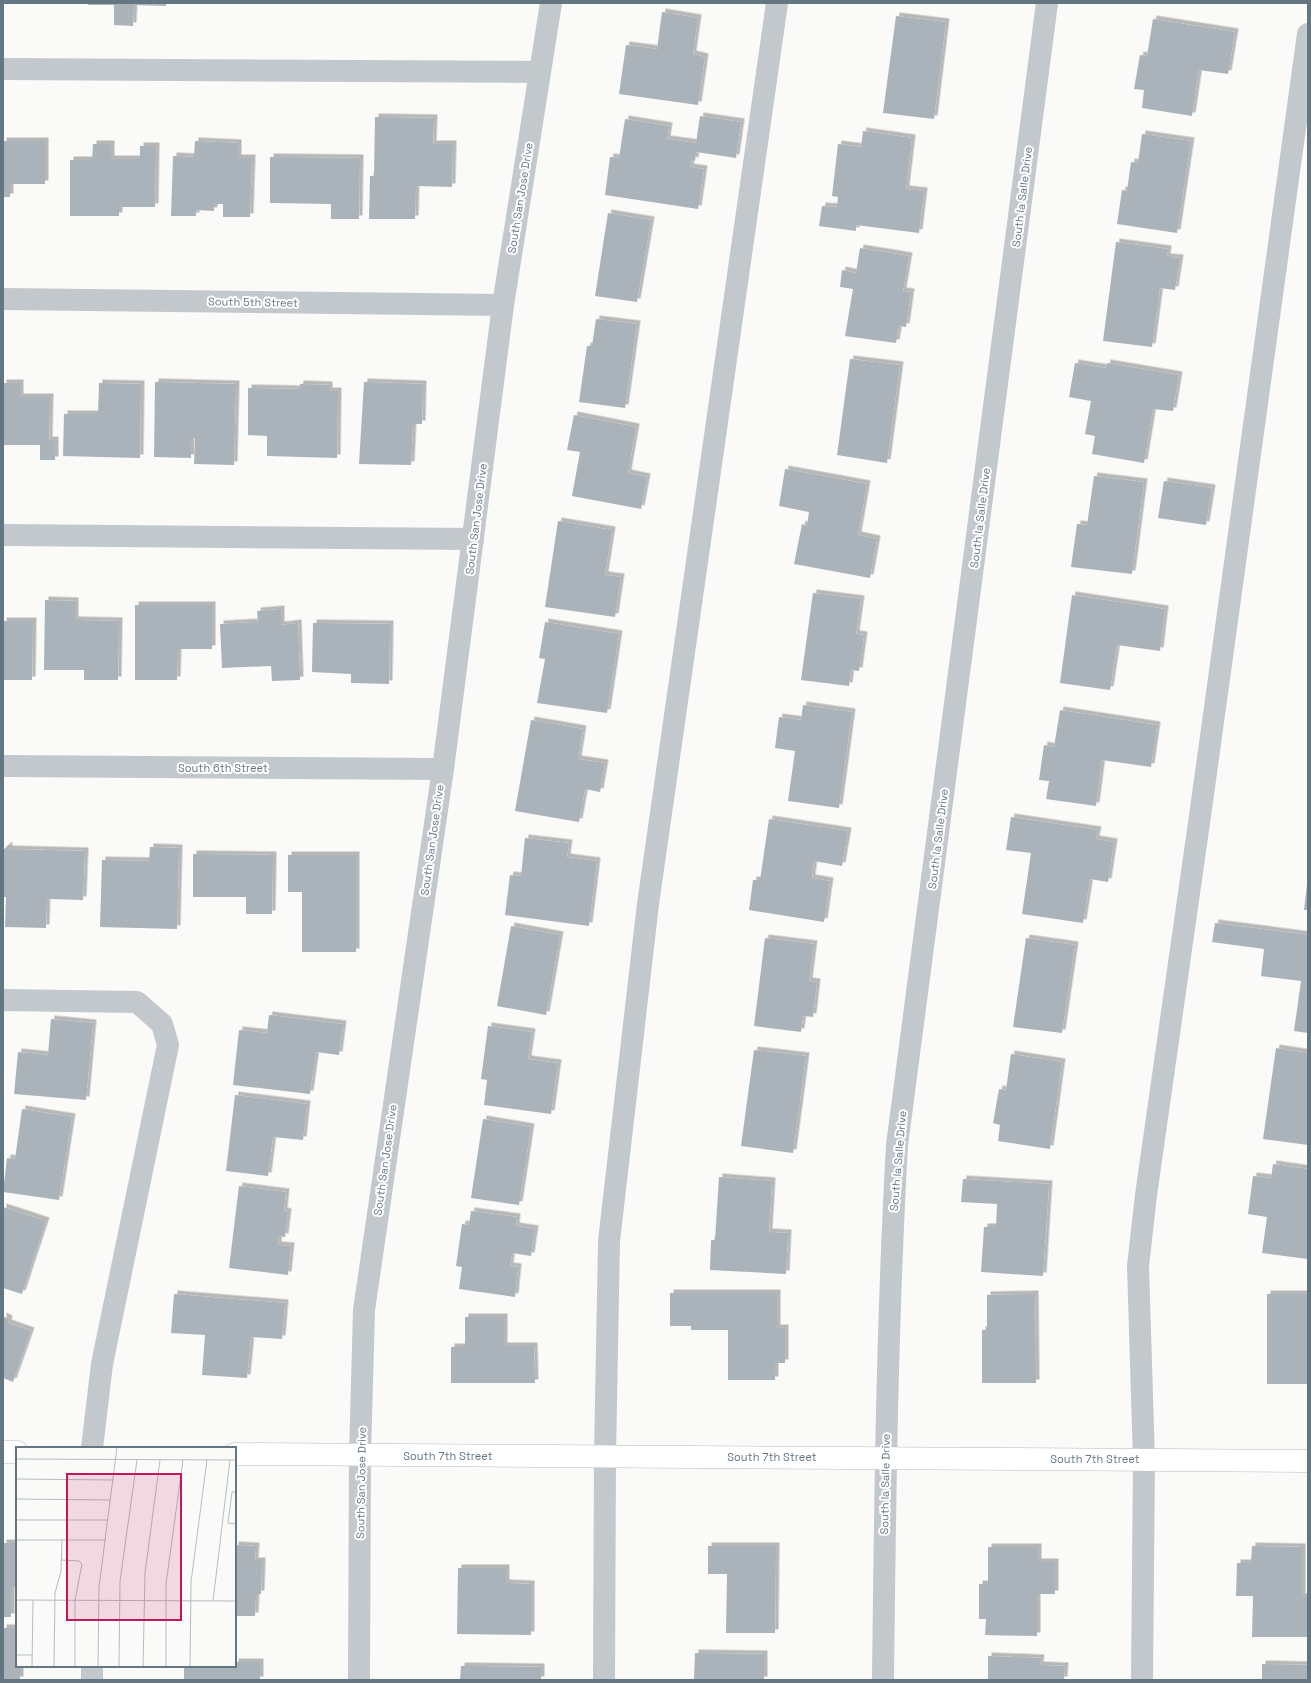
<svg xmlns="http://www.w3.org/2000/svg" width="1311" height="1683" font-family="'Space Grotesk',sans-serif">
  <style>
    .building { fill: #aab3b9; filter: url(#shadow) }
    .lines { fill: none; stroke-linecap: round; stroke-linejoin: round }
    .major-casing { stroke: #b5babe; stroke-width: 23 }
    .minor { stroke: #c3c8cc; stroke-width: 22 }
    .major { stroke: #fff; stroke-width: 22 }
    .labels { text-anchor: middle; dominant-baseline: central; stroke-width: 4; stroke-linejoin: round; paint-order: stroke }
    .street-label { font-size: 11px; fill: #657683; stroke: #fff }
    .inset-road { fill: none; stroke: #b5bdc2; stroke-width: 1 }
    .view { fill: #c2185b; fill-opacity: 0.15; stroke: #c2185b; stroke-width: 2 }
    .inset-edge { fill: none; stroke: #657683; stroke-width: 2 }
  </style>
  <defs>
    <filter id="shadow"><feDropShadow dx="3.5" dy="-3.5" stdDeviation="0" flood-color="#0004"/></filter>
  </defs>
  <rect width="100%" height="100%" fill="#fafaf8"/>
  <g class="building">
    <path d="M88,3H166V6L134,5L133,26L114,25V5H88Z"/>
    <path d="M662,12L698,18L693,54L705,57L698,105L619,94L626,45L657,49Z"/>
    <path d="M896,16L946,22L934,119L883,113Z"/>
    <path d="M1153,19L1235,32L1228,74L1199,70L1192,116L1142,108L1144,90L1134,89L1140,55L1147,56Z"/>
    <path d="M700,116L741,122L736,158L696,152L695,161L692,160L690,167L704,169L698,209L605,195L610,157L619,158L625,119L669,126L667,139L696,143Z"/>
    <path d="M375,117L434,118L433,144H453L452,187L416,186L415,219H369L370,176H374Z"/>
    <path d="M863,131L912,138L906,189L924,191L919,233L856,225V231L819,226L822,206L837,207L838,197L832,196L838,144L861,147Z"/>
    <path d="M1142,134L1191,141L1177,233L1117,224L1122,190L1127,191L1131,162L1138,163Z"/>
    <path d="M3,141H45V184H10V197H3Z"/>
    <path d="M195,141L238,143V158H252L250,217H223V204H214V211L196,210V216H171L173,156L194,157Z"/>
    <path d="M93,144H111V159H140V146H156L155,207H119V216H70V160H92Z"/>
    <path d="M270,157L360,158L359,219H331V204L270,203Z"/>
    <path d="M608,213L651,220L637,302L595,296Z"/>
    <path d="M1116,242L1168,249L1167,257L1180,258L1175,290L1160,288L1152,347L1103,341Z"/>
    <path d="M860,248L909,256L903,291L911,292L906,327L899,326L896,343L845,336L853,289L840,287L842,270L856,273Z"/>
    <path d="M596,319L637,324L625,408L579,402L587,346H592Z"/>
    <path d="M850,359L900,365L887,463L837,455Z"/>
    <path d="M1075,363L1106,368L1107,363L1179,375L1173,411L1153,409L1144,463L1092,454L1095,436L1085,434L1091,401L1069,397Z"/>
    <path d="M155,382L236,384L234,465L194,464L195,438H191V458L154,457Z"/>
    <path d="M364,382L423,384L422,424H413L411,465L359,464Z"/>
    <path d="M3,383H20V397H50L49,440H55V460H40V445H3Z"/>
    <path d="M99,383L141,384L140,458L63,456L64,414H98Z"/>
    <path d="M300,384L329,385V391H338L337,458L267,456V436L248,435V388L299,389Z"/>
    <path d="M574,415L636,427L628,473L647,477L641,509L572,496L580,452L567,450Z"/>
    <path d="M785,469L867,484L858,535L877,539L870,578L794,564L802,524L807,526L809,512L779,506Z"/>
    <path d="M1094,476L1144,482L1132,574L1071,567L1077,524L1087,525Z"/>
    <path d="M1164,481L1212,488L1206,525L1158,518Z"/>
    <path d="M558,521L612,530L605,575L621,577L615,617L545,607Z"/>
    <path d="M813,593L861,599L856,634L864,635L859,671L851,670L849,686L801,680Z"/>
    <path d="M1072,595L1165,609L1160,651L1117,645L1110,690L1060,683Z"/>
    <path d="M45,600L75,601V620L119,621L118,680H84V670H44Z"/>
    <path d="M135,605H212V649H178L177,680H135Z"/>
    <path d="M281,609V625L298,623L300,680L272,681L271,666L222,668L220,624L258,622L257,611Z"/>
    <path d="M3,621H33L32,680H4Z"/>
    <path d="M545,622L619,634L607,713L537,703L545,659L539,658Z"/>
    <path d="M313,623L390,624L389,684L351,683V674L312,672Z"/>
    <path d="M803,705L852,712L839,808L788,801L795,751L775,748L779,717L801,720Z"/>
    <path d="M1060,710L1157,725L1151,767L1102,760L1096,806L1046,799L1049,781L1039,780L1044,745L1054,747Z"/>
    <path d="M531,720L583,729L578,759L605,763L600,792L585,789L579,822L515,811Z"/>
    <path d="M1011,817L1098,830L1096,839L1114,842L1108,882L1090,879L1083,923L1022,914L1031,853L1006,850Z"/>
    <path d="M769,819L848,831L842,866L814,861L812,878L830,881L824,922L749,910L753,880H760Z"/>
    <path d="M525,838L569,843L567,857L597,861L589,926L505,915L510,875L521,876Z"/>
    <path d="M9,845V849L85,851L83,900L47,899L46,928L5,927L6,897H3V850Z"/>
    <path d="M150,847L179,848L177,929L100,927L102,860L149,861Z"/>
    <path d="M193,854L273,855L272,914H246V897H193Z"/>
    <path d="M288,855H356V952H302V892H288Z"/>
    <path d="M1307,885L1308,886V910H1304Z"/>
    <path d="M1215,923L1308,935V1033L1294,1031L1301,981L1261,976L1264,949L1212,942Z"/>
    <path d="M511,926L560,935L546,1015L497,1006Z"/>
    <path d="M765,938L814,944L809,981L817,982L813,1017L803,1016L801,1032L754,1026Z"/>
    <path d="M1026,938L1075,945L1062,1033L1013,1027Z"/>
    <path d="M269,1015L343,1024L339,1055L316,1052L310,1094L233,1085L239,1030L267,1033Z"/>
    <path d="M51,1019L93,1023L86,1100L14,1094L18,1052L48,1055Z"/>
    <path d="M488,1026L532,1032L528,1059L558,1063L551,1114L484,1105L487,1080L481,1079Z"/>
    <path d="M1276,1048L1308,1053V1145L1263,1139Z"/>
    <path d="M754,1050L806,1056L793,1153L741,1146Z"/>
    <path d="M1011,1054L1062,1062L1050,1149L998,1141L1000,1125L993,1123L999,1089L1006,1090Z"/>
    <path d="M235,1095L307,1104L303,1140L273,1137L268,1176L226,1171Z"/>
    <path d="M22,1109L72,1117L59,1200L3,1192L7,1158L15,1159Z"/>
    <path d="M483,1119L531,1127L519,1205L471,1198Z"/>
    <path d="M1273,1164L1308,1169V1259L1262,1253L1267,1217L1248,1214L1253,1176L1271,1178Z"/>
    <path d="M719,1177L772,1181L769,1232L788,1233L786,1274L710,1270L711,1240H715Z"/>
    <path d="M963,1179L1049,1184L1043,1276L981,1272L984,1227H996L997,1204L961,1202Z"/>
    <path d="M239,1186L286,1192L284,1211L288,1212L285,1237L279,1236L278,1245L291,1246L288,1275L229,1268Z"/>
    <path d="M3,1207L46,1221L22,1294L3,1288Z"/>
    <path d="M471,1211L517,1217L516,1226L535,1229L531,1256L512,1253L510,1266L518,1267L515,1297L459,1289L462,1267L456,1266L462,1224L469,1225Z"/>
    <path d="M670,1293H777V1328H785V1363H775V1380H728V1330H691V1326H670Z"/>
    <path d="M174,1294L285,1303L282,1339L251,1337L247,1378L202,1375L205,1335L171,1333Z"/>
    <path d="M1035,1294L1036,1383H982V1330H987V1295Z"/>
    <rect x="1267" y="1294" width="41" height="90"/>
    <path d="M3,1316L9,1319L8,1323L31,1331L13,1382L3,1378Z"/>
    <path d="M465,1317H504V1346H534L535,1383H451V1347H465Z"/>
    <path d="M3,1543H17V1587H11V1617H3Z"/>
    <path d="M235,1545L256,1546L255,1561H262L261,1594H256L255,1616H235Z"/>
    <path d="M708,1546H776L775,1633H726L727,1574H708Z"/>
    <path d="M1252,1546L1302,1547V1597H1308V1637H1252L1253,1596H1236L1237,1563H1251Z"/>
    <path d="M988,1547H1038V1562H1055V1594H1037V1636L985,1635L986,1619H979V1584H988Z"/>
    <path d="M458,1568H506V1583L531,1584V1635L457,1634Z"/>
    <path d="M3,1628H17V1666H20V1680H3Z"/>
    <path d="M695,1653L764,1654V1680H694Z"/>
    <path d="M988,1656L1041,1658L1040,1665L1065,1666L1064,1680H988Z"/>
    <path d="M235,1662H260V1680H184V1666H235Z"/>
    <path d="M1262,1664L1308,1665V1680H1262Z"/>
    <path d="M461,1666L541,1667V1680H460Z"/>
  </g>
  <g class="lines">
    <defs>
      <g id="major">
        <path d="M3,1452H17"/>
        <path d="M235,1454L1308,1461"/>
      </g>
    </defs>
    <use href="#major" class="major-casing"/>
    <g class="minor">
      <path d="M3,69L540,72"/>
      <path d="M3,299L503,305"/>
      <path d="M3,535L473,539"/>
      <path d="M3,766L443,769"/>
      <path d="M3,1000L137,1002L162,1024L168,1045L102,1364L92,1448"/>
      <path d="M92,1666V1680"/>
      <path d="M359,1680L360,1455L364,1310L443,769L503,305L551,3"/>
      <path d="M604,1680L605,1456L609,1241L648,904L777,3"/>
      <path d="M883,1680C885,1502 887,1324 897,1145L1047,3"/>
      <path d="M1142,1680L1144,1460L1138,1266L1146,1195L1200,816L1308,34"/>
    </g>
    <use href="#major" class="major"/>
  </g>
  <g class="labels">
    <g class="street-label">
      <text transform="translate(1022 197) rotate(-83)">South la Salle Drive</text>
      <text transform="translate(520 198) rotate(-81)">South San Jose Drive</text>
      <text transform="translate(253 302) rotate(1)">South 5th Street</text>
      <text transform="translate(980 518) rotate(-83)">South la Salle Drive</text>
      <text transform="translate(476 519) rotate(-83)">South San Jose Drive</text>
      <text x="223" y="768">South 6th Street</text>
      <text transform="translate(938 839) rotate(-83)">South la Salle Drive</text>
      <text transform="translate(432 840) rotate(-82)">South San Jose Drive</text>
      <text transform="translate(385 1160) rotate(-82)">South San Jose Drive</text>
      <text transform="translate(898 1161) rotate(-85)">South la Salle Drive</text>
      <text x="448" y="1456">South 7th Street</text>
      <text x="772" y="1457">South 7th Street</text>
      <text x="1095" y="1459">South 7th Street</text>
      <text transform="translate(361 1483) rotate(-89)">South San Jose Drive</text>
      <text transform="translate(885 1484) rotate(-89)">South la Salle Drive</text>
    </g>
  </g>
  <g transform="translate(16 1447)">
    <rect width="220" height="220" fill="#fafaf8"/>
    <path class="inset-road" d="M0,12L220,13M0,32L98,33M220,45H216L212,76L220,77M0,52L95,53M0,73H92M0,93H90M46,113L63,114L66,117L59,153V220M0,153L220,154M197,154L214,13M0,208H16M16,220L17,153M38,220L39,146L45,124L46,93M82,220L83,140L101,0M103,220L104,134L121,13M127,220L129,126L144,13M150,220V137L167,13M174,220L175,135L191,13"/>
    <path class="view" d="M51,27H165V173H51Z"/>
    <rect width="220" height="220" class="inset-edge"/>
  </g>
  <rect width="1311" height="1683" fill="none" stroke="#657683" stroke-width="8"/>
</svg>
